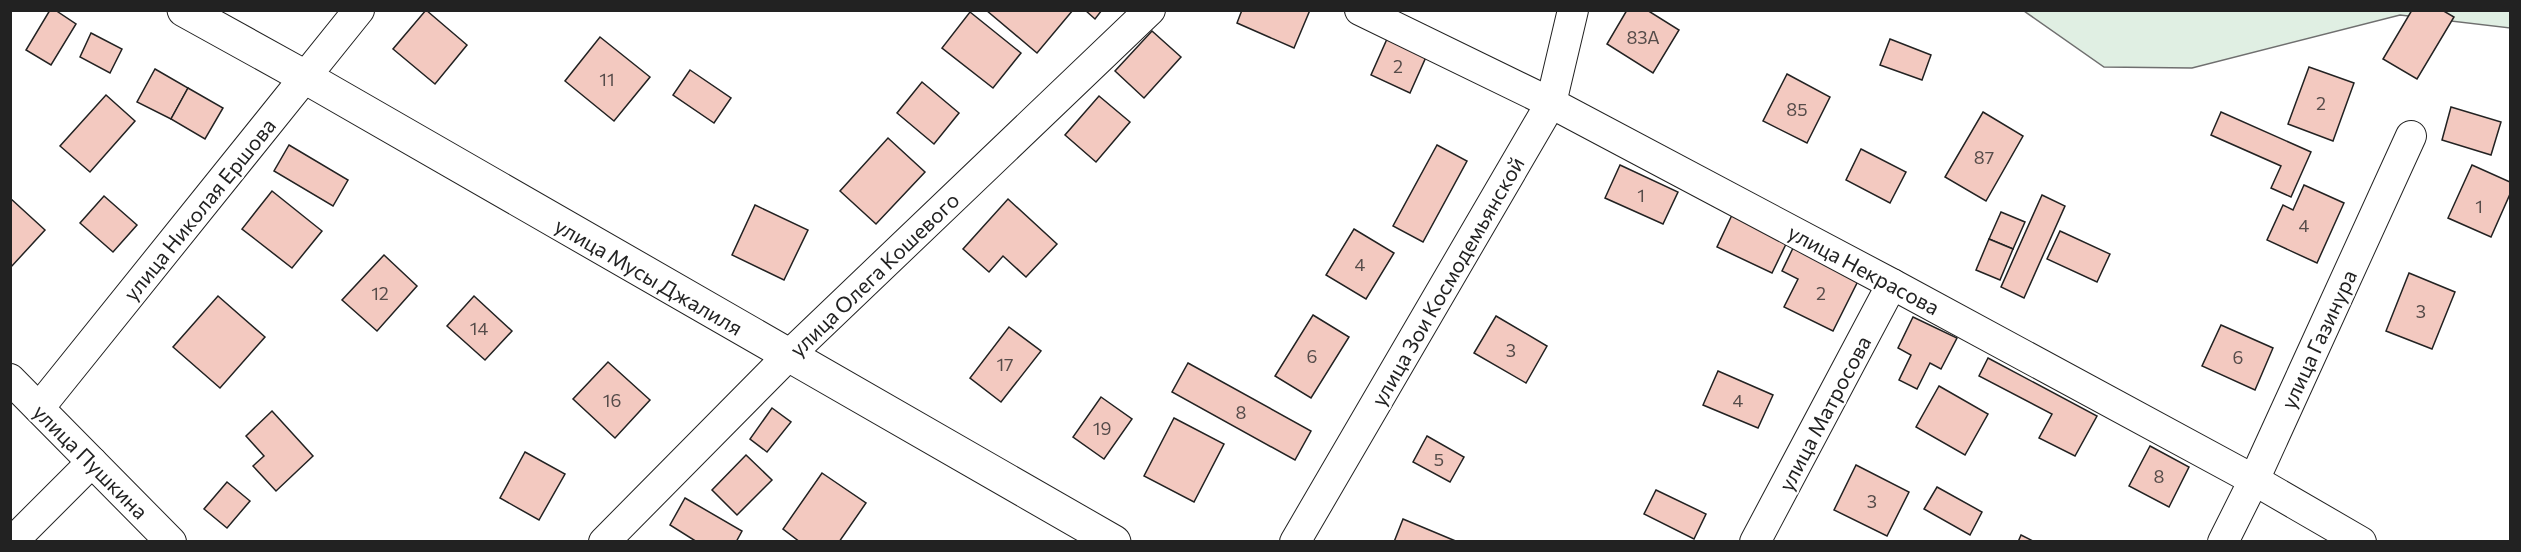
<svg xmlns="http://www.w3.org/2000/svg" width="2521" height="552" font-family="Commissioner,sans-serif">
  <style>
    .green { fill: #e0efe3; stroke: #6f6f6f; stroke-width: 1.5 }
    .building { fill: #f3c9c0; stroke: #222; stroke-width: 1.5 }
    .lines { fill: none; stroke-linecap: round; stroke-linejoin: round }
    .street-casing { stroke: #222; stroke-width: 32 }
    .secondary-casing { stroke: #222; stroke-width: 35 }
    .street { stroke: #fff; stroke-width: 30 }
    .secondary { stroke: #fff; stroke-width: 33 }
    .labels { text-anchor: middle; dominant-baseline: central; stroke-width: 4.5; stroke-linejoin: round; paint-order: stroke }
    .number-label { font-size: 18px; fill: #564c4a }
    .street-label { font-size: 21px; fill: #222; stroke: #fff }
  </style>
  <rect width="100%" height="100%" fill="#fff"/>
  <path class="green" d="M2510,10V28L2400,15L2192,68L2104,67L2024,11Z"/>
  <g class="building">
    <path d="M50,10H55L76,24L51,65L26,50Z"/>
    <path d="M426,10L467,45L435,84L393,49Z"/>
    <path d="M986,10H1073L1037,53Z"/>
    <path d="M1085,10H1102L1095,19Z"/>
    <path d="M1242,10H1310L1294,48L1237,23Z"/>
    <path d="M1627,10H1647L1679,30L1653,73L1607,44Z"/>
    <path d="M2412,10H2442L2454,17L2417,79L2383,59Z"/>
    <path d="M970,12L1021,53L993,88L942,48Z"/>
    <path d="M1152,31L1181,57L1144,98L1115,71Z"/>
    <path d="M91,33L122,49L110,73L80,57Z"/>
    <path d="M600,37L650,77L614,121L565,81Z"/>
    <path d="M1387,39L1426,57L1410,93L1371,75Z"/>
    <path d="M1890,39L1931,55L1922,80L1880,65Z"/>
    <path d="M2309,67L2354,83L2333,141L2288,124Z"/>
    <path d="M155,69L188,88L171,119L137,102Z"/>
    <path d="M690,70L731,98L714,123L673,95Z"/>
    <path d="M1787,74L1830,97L1807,143L1763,121Z"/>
    <path d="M922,82L959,113L934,144L897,113Z"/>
    <path d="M188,88L223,108L205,139L171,119Z"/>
    <path d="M106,95L135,121L90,172L60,146Z"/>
    <path d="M1099,96L1130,122L1096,162L1065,135Z"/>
    <path d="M2451,107L2501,122L2491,155L2442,140Z"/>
    <path d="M1983,112L2023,136L1986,201L1945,177Z"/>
    <path d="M2221,112L2311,152L2291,197L2271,188L2281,166L2211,135Z"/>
    <path d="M888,138L925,172L876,224L840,191Z"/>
    <path d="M289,145L348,180L333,206L274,171Z"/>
    <path d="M1437,145L1467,161L1423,242L1393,226Z"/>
    <path d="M1861,149L1906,172L1890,203L1846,180Z"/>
    <path d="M1620,165L1678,192L1663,224L1605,198Z"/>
    <path d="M2472,165L2510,182V194L2491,237L2448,218Z"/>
    <path d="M2304,185L2344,203L2317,263L2267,240L2283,205L2293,210Z"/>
    <path d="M272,191L322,231L292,268L242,229Z"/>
    <path d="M2042,195L2065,206L2024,298L2001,287Z"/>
    <path d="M104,196L137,225L113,252L80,223Z"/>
    <path d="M10,198L45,230L11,267L10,266Z"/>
    <path d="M1008,199L1057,244L1026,277L1003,256L989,272L963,249Z"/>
    <path d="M755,205L808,230L784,280L732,255Z"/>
    <path d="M2001,212L2025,222L2013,249L1989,239Z"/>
    <path d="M1732,215L1787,242L1772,273L1717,247Z"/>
    <path d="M1354,229L1394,253L1366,299L1326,275Z"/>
    <path d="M2060,231L2110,254L2097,282L2047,259Z"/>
    <path d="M1989,239L2013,249L2000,280L1976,270Z"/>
    <path d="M1794,246L1859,279L1833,331L1784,307L1798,279L1782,271Z"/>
    <path d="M384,255L417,286L377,331L342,300Z"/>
    <path d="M2409,273L2455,292L2432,349L2386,331Z"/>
    <path d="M218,296L265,337L220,388L173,347Z"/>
    <path d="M474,296L512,331L485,360L447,326Z"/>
    <path d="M1313,315L1349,337L1311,398L1275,376Z"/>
    <path d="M1496,316L1547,346L1526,383L1474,353Z"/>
    <path d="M1913,317L1957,338L1941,369L1930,363L1917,389L1899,380L1911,355L1898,348Z"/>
    <path d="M2221,325L2273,348L2255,390L2202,366Z"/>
    <path d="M1009,327L1041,351L1001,402L970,378Z"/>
    <path d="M1988,358L2097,416L2075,456L2039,438L2052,414L1979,376Z"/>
    <path d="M608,362L650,400L615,438L573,399Z"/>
    <path d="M1188,363L1311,431L1295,460L1172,392Z"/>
    <path d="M1718,371L1773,395L1758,428L1703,405Z"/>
    <path d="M1939,386L1988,414L1965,455L1916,427Z"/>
    <path d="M1101,397L1132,419L1104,459L1073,437Z"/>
    <path d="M772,408L791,422L767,452L750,439Z"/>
    <path d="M272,411L313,456L276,491L253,466L264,456L246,436Z"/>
    <path d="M1174,418L1224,444L1194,502L1144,476Z"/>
    <path d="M1427,436L1464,457L1450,482L1413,462Z"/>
    <path d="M2150,446L2189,467L2169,507L2129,486Z"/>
    <path d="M525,452L565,474L539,520L500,498Z"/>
    <path d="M746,455L772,480L737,515L712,490Z"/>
    <path d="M1856,465L1909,492L1887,536L1834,510Z"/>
    <path d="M822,473L866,503L839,542H800L783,529Z"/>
    <path d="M227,482L250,501L227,528L204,509Z"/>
    <path d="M1937,487L1982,512L1970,535L1924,509Z"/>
    <path d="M1656,490L1706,514L1694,539L1644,514Z"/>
    <path d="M685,498L742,531L736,542H697L670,525Z"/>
    <path d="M1403,519L1458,542H1394Z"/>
    <path d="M2021,535L2035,542H2018Z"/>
  </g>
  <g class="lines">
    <defs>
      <g id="street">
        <path d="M1360,10L1551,103L1892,284L2254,480L2361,542"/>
        <path d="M10,379L171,542"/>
        <path d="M39,408L359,10"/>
        <path d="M12,542L92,462"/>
        <path d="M604,542L788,356L1150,10"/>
        <path d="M1295,542L1551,103L1573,10"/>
        <path d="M1755,542L1892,284"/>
        <path d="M2223,542L2254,480L2411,136"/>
      </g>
      <path id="secondary" d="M184,10L305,77L1114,542"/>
    </defs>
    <use href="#street" class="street-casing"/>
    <use href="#secondary" class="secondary-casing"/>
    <use href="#street" class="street"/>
    <use href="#secondary" class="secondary"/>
  </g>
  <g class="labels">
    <g class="number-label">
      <text x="1643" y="37">83А</text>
      <text x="1398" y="66">2</text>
      <text x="607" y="79">11</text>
      <text x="2321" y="103">2</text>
      <text x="1797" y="109">85</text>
      <text x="1984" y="157">87</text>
      <text x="1641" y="195">1</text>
      <text x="2479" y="206">1</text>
      <text x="2304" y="225">4</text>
      <text x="1360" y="264">4</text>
      <text x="380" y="293">12</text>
      <text x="1821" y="293">2</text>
      <text x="2421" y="311">3</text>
      <text x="479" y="328">14</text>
      <text x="1511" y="350">3</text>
      <text x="1312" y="356">6</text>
      <text x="2238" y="357">6</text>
      <text x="1005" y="364">17</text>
      <text x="612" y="400">16</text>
      <text x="1738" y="400">4</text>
      <text x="1241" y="412">8</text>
      <text x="1102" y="428">19</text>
      <text x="1439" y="459">5</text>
      <text x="2159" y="476">8</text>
      <text x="1872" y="501">3</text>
    </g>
    <g class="street-label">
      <text transform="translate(199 209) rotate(-51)">улица Николая Ершова</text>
      <text transform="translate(1864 269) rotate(28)">улица Некрасова</text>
      <text transform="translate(874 274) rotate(-44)">улица Олега Кошевого</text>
      <text transform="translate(649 276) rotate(30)">улица Мусы Джалиля</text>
      <text transform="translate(1447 281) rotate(-60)">улица Зои Космодемьянской</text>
      <text transform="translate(2318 339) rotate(-65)">улица Газинура</text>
      <text transform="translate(1824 413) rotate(-62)">улица Матросова</text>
      <text transform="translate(91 461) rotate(45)">улица Пушкина</text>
    </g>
  </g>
  <rect width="2521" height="552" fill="none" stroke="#222222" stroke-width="24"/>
</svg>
